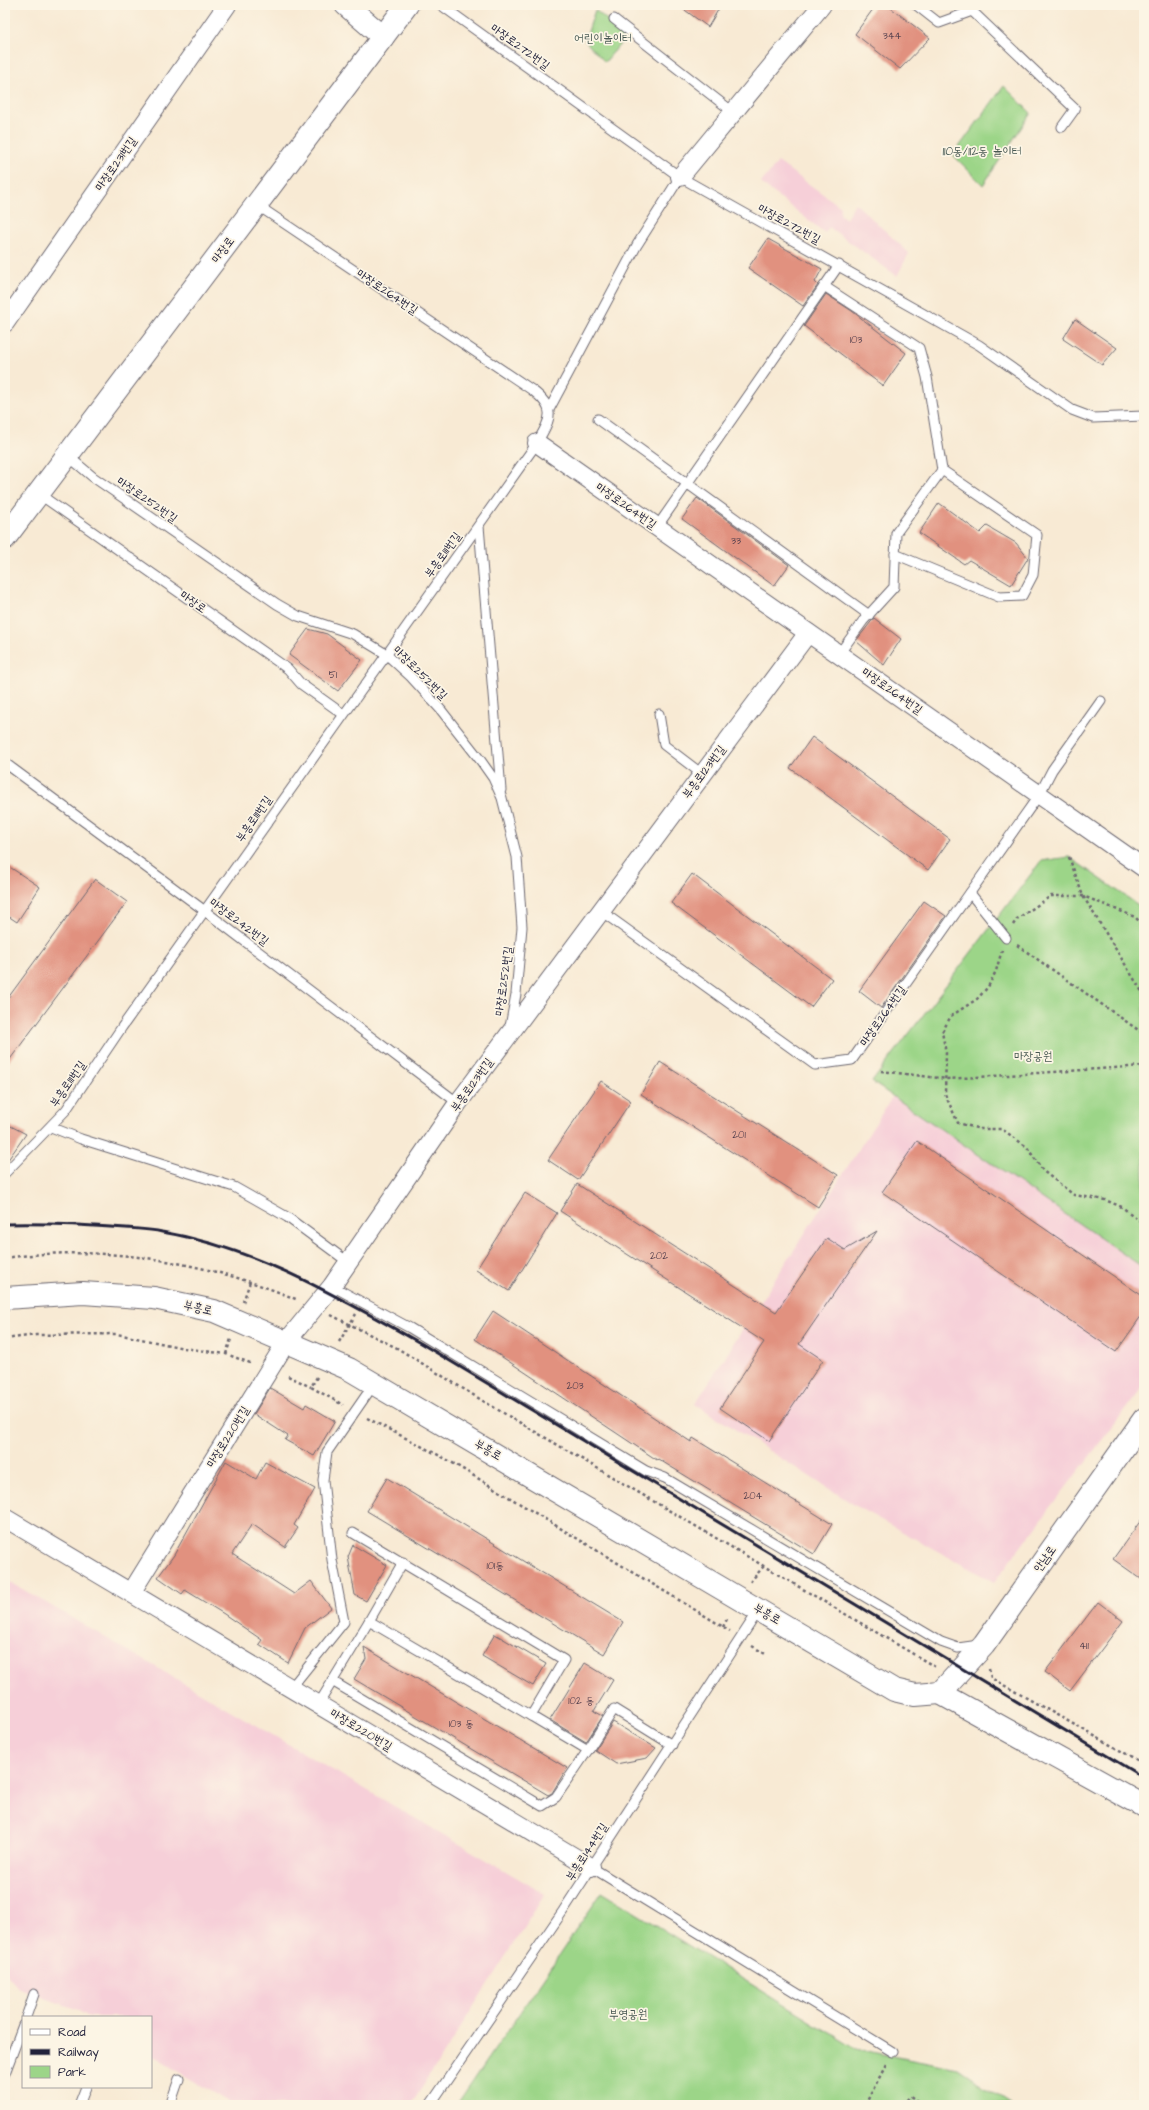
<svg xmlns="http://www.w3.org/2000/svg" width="1149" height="2110" font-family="'Architects Daughter','Poor Story',sans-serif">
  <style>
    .built { fill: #f6cfd8 }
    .green { fill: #9cd588; stroke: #5f7c62 }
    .building { fill: #e1917f }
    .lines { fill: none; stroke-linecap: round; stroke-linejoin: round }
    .lane-casing { stroke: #6d6871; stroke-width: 11 }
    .street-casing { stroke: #6d6871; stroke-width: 20 }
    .secondary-casing { stroke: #6d6871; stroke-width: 24 }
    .path { stroke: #6d6871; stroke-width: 2.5; stroke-dasharray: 3 3; stroke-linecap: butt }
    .lane { stroke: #fff; stroke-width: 9 }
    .street { stroke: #fff; stroke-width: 18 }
    .secondary { stroke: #fff; stroke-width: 22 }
    .rail { stroke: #22223b; stroke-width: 3 }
    .labels { text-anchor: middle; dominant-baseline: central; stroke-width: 3.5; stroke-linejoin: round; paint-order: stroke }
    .number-label { font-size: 10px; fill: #523e4c }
    .park-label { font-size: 12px; fill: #475852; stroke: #fcf5e5 }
    .street-label { font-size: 12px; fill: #22223b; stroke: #fcf5e5 }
  </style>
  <rect width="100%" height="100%" fill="#fcf5e5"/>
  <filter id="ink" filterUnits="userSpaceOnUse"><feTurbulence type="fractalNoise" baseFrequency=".025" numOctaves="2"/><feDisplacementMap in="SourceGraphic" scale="8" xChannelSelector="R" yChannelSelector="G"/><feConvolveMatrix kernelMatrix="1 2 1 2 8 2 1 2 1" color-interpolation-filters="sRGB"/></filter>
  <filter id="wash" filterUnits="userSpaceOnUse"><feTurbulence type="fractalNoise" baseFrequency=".012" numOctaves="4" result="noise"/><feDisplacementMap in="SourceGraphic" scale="16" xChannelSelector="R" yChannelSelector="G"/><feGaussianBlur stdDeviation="0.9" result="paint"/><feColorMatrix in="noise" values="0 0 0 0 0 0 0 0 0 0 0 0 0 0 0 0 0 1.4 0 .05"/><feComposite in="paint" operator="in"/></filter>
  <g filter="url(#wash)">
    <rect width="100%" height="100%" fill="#f8ead4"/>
    <g class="built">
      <path d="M778,162L841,207L840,214L846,219L855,203L909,253L897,276L829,227L825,233L761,183Z"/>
      <path d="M893,1096L1144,1265V1385L994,1582L861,1509L695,1404Z"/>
      <path d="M5,1579L545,1894L411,2105H233L151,2055V2017H90L79,2010L19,1989L5,1972Z"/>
    </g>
    <g class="green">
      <path d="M595,10L627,36L605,62L585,41Z"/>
      <path d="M1004,86L1031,113L983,185L953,155Z"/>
      <path d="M1069,857L1144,909V1268L872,1082L1041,861Z"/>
      <path d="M602,1892L856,2049L958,2069L1012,2105H457Z"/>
    </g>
    <g id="blocks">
      <g class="building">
        <path d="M678,5H721L708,27Z"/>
        <path d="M876,5H887L930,38L900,69L855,34Z"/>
        <path d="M768,239L822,269L815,282L818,285L803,306L748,268Z"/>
        <path d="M826,294L852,311L906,353L883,386L804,326Z"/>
        <path d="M1075,319L1117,348L1102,365L1063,339Z"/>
        <path d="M697,498L789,565L774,586L682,519Z"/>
        <path d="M939,503L980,533L987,526L1016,543L1028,558L1011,585L969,560L964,564L919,533Z"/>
        <path d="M874,618L901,639L884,665L856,641Z"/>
        <path d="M308,629L327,634L362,660L338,691L289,655Z"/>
        <path d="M812,737L950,839L928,870L790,768Z"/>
        <path d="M5,864L40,887L17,922L5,914Z"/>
        <path d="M692,874L832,979L811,1007L671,903Z"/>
        <path d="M95,879L127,902L5,1066V1002Z"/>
        <path d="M924,901L946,916L881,1008L859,991Z"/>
        <path d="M660,1062L838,1175L818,1207L641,1094Z"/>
        <path d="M601,1081L631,1101L578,1180L548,1160Z"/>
        <path d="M5,1123L26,1134L5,1164Z"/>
        <path d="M917,1141L1144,1297V1312L1116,1352L882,1192Z"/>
        <path d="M577,1184L776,1312L827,1238L845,1250L877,1231L799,1344L823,1360L769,1441L720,1408L764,1342L560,1211Z"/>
        <path d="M525,1193L557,1213L509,1291L476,1270Z"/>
        <path d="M493,1311L691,1442L693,1438L832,1524L814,1554L658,1459L657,1460L475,1339Z"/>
        <path d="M270,1388L304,1408L306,1404L335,1421L314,1456L285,1440L288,1436L254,1414Z"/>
        <path d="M226,1461L256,1479L265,1462L315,1489L294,1525L298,1528L285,1547L252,1524L232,1554L294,1594L311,1581L331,1608L305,1628L288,1663L259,1644L262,1640L224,1614L185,1590L182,1594L158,1577L174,1555Z"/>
        <path d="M387,1478L623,1622L604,1654L367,1511Z"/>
        <path d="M1144,1516V1581L1113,1559Z"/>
        <path d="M353,1545L387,1565L366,1601L355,1595L348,1557Z"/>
        <path d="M1098,1602L1123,1621L1070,1691L1045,1672Z"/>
        <path d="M495,1634L546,1664L533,1686L482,1656Z"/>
        <path d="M364,1647L567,1768L552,1793L548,1795L354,1679L366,1659Z"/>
        <path d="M585,1663L613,1680L594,1711L603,1716L586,1742L550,1720Z"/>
        <path d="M613,1722L656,1748L647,1758L616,1764L595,1750Z"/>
      </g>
    </g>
  </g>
  <g filter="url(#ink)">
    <use href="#blocks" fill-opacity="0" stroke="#6d6871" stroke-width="1"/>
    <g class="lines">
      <defs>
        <g id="lane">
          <path d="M441,5L680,177L979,345L1072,410L1093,418L1144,416"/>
          <path d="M916,5L939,23L972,11L1075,109L1062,127"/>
          <path d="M614,19L733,112"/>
          <path d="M824,286L919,348L927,377L942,470L896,533L894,587L863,621L839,654"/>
          <path d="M550,408L637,245L680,177"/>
          <path d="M598,419L869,615"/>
          <path d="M68,456L93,477L277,604L298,616L353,634L386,654L411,677L441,710L481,761L493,778L502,798L517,857L522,927L516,994L510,1027"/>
          <path d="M39,494L288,669L301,684L343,714"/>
          <path d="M479,526L501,790"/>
          <path d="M657,527L839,265"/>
          <path d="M895,554L999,597L1022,596L1033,575L1037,535L942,470"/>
          <path d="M659,714L664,745L702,774"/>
          <path d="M5,763L205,911L458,1103"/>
          <path d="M970,893L1006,938"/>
          <path d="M601,911L815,1065L852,1060L1039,795L1052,770L1101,701"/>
          <path d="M51,1127L81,1139L234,1187L287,1217L348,1262"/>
          <path d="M5,1173L66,1110L122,1027L537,443C551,418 557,409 532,390L257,205"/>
          <path d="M332,1286L410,1328L646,1471L665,1478L941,1642L958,1648L979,1645"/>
          <path d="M369,1621L403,1562"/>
          <path d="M332,1681L542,1806L556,1797L588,1750"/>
          <path d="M291,1688L344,1622L332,1560L323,1480L327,1452L374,1384"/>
          <path d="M318,1705L369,1621L531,1716L564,1660L353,1533"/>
          <path d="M531,1716L588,1750L614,1709L672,1745"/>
          <path d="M591,1867L893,2052"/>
          <path d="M26,2017L34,1994"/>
          <path d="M5,2073L23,2025"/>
          <path d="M79,2105L86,2087"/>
          <path d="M170,2105L179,2079"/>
          <path d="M430,2105L563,1911L759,1610"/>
        </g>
        <g id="street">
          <path d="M680,177L822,5"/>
          <path d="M5,323L227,5"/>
          <path d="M537,443L1144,868"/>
          <path d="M5,1518L591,1867"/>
          <path d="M131,1593L287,1341L332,1286L458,1103L808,633"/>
        </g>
        <g id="secondary">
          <path d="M346,5L383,37"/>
          <path d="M5,538L407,5"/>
          <path d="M5,1298L83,1293L154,1298L214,1311L349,1369L894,1690L915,1695L940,1693"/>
          <path d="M940,1693L984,1645L1144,1419"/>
          <path d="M940,1693L1144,1806"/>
        </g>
      </defs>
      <use href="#lane" class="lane-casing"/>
      <use href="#street" class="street-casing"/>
      <use href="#secondary" class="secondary-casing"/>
      <g class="path">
        <path d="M1069,857L1083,896L1144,995"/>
        <path d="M1013,925L1017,919L1051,896H1083L1135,917L1144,926"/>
        <path d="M1017,945L1144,1034"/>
        <path d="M1002,950L996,971L988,987L977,999L951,1016L942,1032L946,1053L945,1094L958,1123L980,1129H1002L1027,1147L1043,1171L1074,1195L1105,1200L1122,1207L1144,1224"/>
        <path d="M881,1071L947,1079L1144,1066"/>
        <path d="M5,1258C104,1244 206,1261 298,1300"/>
        <path d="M243,1302L250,1282"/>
        <path d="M331,1315L397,1348L483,1401L937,1668"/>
        <path d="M5,1339L36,1335L117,1334L184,1348L226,1354L253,1364"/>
        <path d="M339,1342L356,1314"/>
        <path d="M226,1354L231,1339"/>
        <path d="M288,1376L311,1387"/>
        <path d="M317,1377L311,1387L343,1405"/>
        <path d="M367,1418L446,1459L730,1631"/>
        <path d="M750,1582L764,1566"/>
        <path d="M723,1627L728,1617"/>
        <path d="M752,1646L767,1655"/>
        <path d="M989,1669L991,1678L1139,1761L1144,1759"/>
        <path d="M865,2105L887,2063"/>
        <path d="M903,2105L910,2096L923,2105"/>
      </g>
      <use href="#lane" class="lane"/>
      <use href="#street" class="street"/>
      <use href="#secondary" class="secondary"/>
      <path class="rail" d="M5,1224C45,1223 86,1225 126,1228C138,1229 150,1229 162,1232C257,1248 340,1298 422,1344L1144,1778"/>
    </g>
  </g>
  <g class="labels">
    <g class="number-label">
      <text x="892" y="36">344</text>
      <text x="856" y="340">103</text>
      <text x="736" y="541">33</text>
      <text x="333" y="675">51</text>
      <text x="739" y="1135">201</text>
      <text x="659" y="1256">202</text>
      <text x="575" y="1386">203</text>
      <text x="753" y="1496">204</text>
      <text x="495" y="1566">101동</text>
      <text x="1084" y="1646">411</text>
      <text x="581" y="1701">102 동</text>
      <text x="461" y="1724">103 동</text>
    </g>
    <g class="park-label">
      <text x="603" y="38">어린이놀이터</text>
      <text x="982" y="151">110동/112동 놀이터</text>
      <text x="1033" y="1056">마장공원</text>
      <text x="628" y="2014">부영공원</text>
    </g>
    <g class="street-label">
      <text transform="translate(520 47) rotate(36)">마장로272번길</text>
      <text transform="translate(116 164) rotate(-55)">마장로231번길</text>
      <text transform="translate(789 224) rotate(29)">마장로272번길</text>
      <text transform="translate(223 250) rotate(-53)">마장로</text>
      <text transform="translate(387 292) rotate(34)">마장로264번길</text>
      <text transform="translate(147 500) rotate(35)">마장로252번길</text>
      <text transform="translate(626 506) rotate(35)">마장로264번길</text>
      <text transform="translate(443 555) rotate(-54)">부흥로111번길</text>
      <text transform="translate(193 602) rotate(35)">마장로</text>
      <text transform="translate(420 673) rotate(45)">마장로252번길</text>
      <text transform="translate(892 691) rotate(35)">마장로264번길</text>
      <text transform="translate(704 772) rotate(-53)">부흥로123번길</text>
      <text transform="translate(254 819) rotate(-55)">부흥로111번길</text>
      <text transform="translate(239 922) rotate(37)">마장로242번길</text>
      <text transform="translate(504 981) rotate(-82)">마장로252번길</text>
      <text transform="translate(883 1016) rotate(-55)">마장로264번길</text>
      <text transform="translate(68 1084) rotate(-55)">부흥로111번길</text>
      <text transform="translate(472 1085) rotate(-54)">부흥로123번길</text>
      <text transform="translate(198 1308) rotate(13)">부흥로</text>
      <text transform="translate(228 1437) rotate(-58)">마장로220번길</text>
      <text transform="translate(488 1450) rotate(30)">부흥로</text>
      <text transform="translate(1045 1559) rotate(-55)">안남로</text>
      <text transform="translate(767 1614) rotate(30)">부흥로</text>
      <text transform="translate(361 1730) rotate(31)">마장로220번길</text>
      <text transform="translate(587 1852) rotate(-57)">부흥로144번길</text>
    </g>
  </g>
  <rect width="1149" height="2110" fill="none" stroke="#fcf5e5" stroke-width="20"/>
  <rect x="22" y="2016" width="130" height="72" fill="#fcf5e5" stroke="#a5a1a1"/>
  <rect x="30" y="2029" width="20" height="6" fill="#ffffff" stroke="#a5a1a1"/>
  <text x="58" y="2036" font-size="12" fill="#22223b">Road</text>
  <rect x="30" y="2049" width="20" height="6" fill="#22223b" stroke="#a5a1a1"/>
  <text x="58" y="2056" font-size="12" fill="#22223b">Railway</text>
  <rect x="30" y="2066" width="20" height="12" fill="#9cd588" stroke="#a5a1a1"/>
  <text x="58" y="2076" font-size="12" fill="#22223b">Park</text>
</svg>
